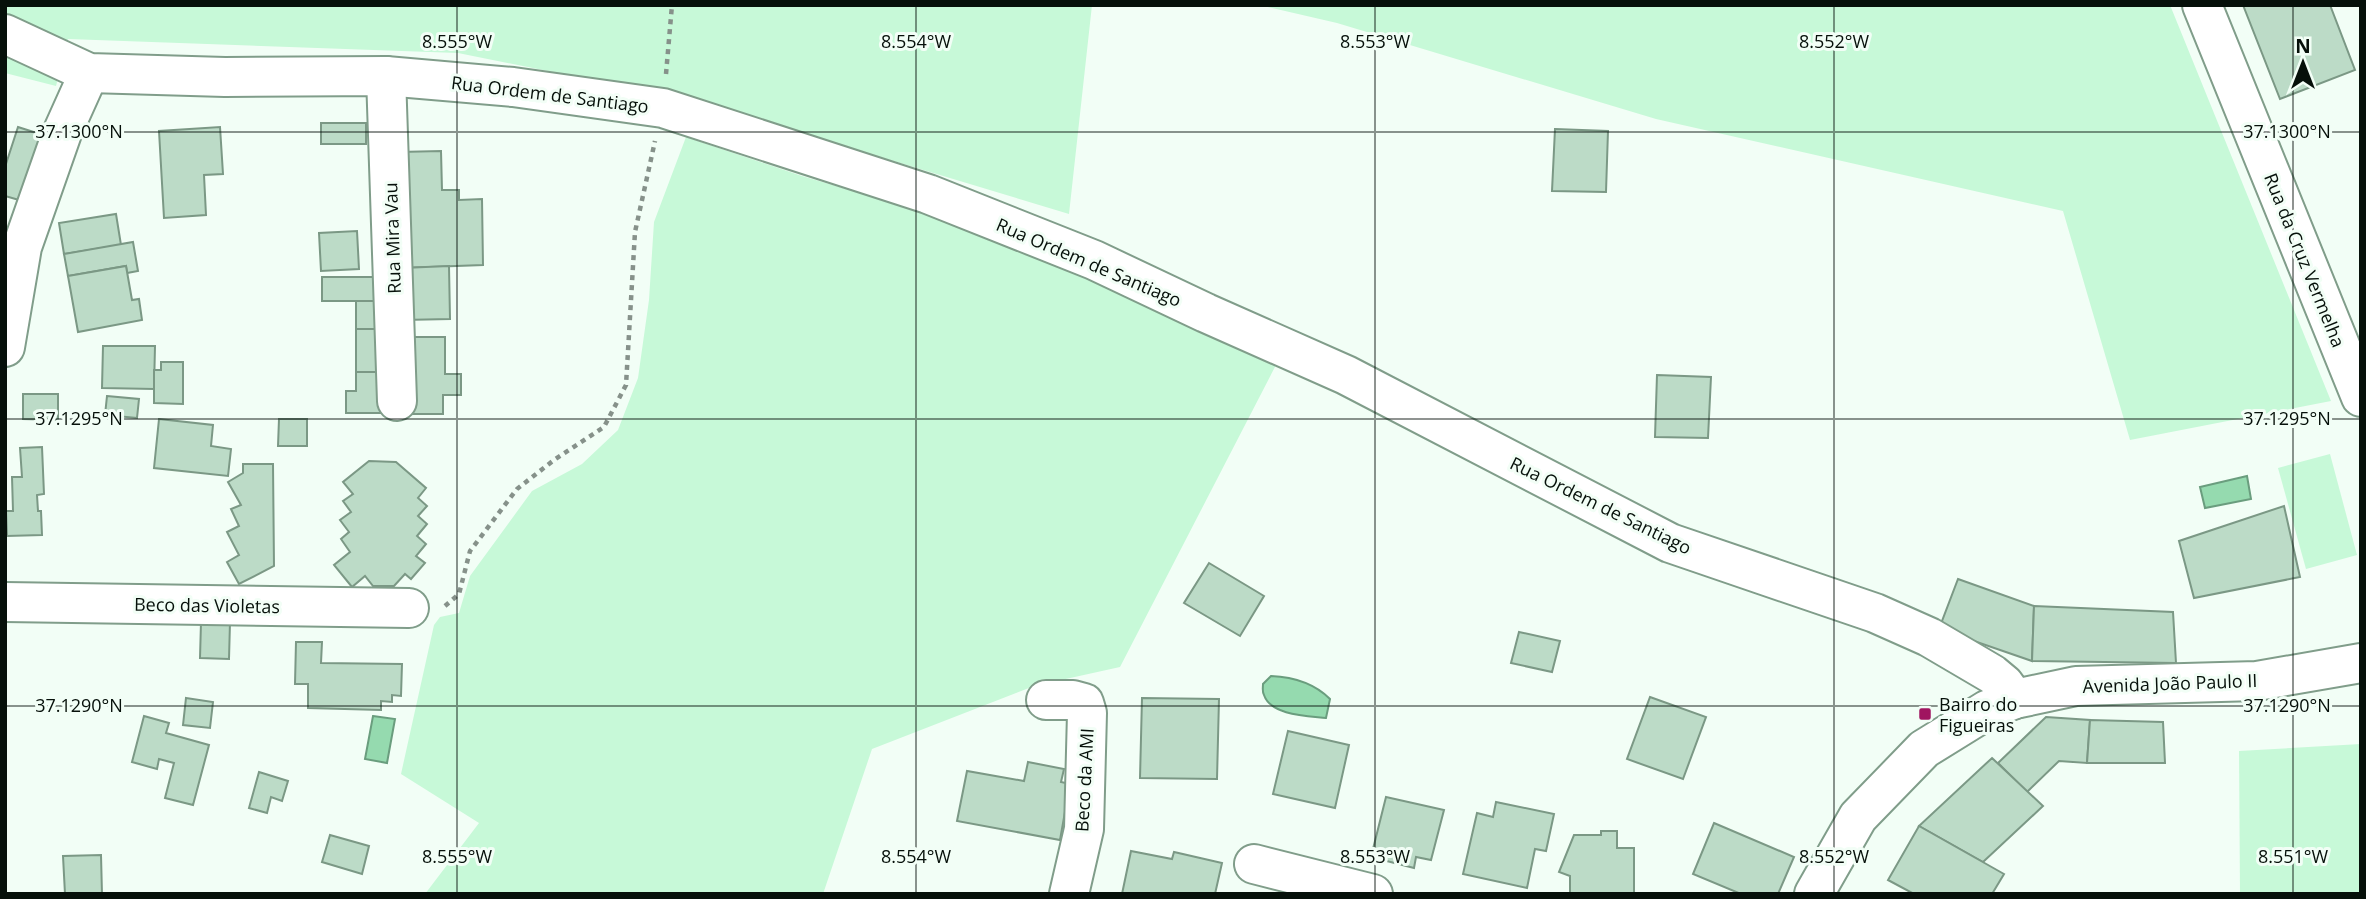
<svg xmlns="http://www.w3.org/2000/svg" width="2366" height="899" font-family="'Open Sans',sans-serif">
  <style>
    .green { fill: #c7f9d8 }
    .water { fill: #95daaf; stroke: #6a9d7e; stroke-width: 2 }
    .building { fill: #bcdbc7; stroke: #7b9885; stroke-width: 2 }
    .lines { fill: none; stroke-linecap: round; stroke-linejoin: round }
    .minor-casing { stroke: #809d8a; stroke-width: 42 }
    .path { stroke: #86918a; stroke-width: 4.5; stroke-dasharray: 5 5; stroke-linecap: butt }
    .minor { stroke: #fff; stroke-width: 38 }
    .ticks { fill: none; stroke: #06100a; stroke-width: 2; stroke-opacity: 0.45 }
    .poi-dot { fill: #a01560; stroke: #f2fef6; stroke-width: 2.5 }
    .labels { text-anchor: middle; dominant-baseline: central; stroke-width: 6; stroke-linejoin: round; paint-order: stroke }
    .street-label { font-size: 18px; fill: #06100a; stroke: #f2fef6 }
    .poi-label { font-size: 18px; fill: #06100a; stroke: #f2fef6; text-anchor: start }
    .ticks-label { font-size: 18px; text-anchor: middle; fill: #06100a; stroke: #f2fef6; stroke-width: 6; stroke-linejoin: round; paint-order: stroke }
  </style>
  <rect width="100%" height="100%" fill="#f2fef6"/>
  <g class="green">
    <path d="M5,5H1092L1069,214L691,100L458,53L68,39L56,86L5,73Z"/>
    <path d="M1259,5H2170L2331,401L2130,440L2063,211L1656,119L1337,23Z"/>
    <path d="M686,137L802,176L952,220L1075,270L1277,363L1120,667L1034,686L872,749L823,894H425L479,823L401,774L434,625L440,617L459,613L470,576L532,491L582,464L618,430L638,378L649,300L654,222Z"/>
    <path d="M2330,454L2357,555L2306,569L2278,468Z"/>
    <path d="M2361,744V894H2240L2239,751Z"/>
  </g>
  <g class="water">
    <path d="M2247,476L2251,499L2205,508L2200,487Z"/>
    <path d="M1271,676C1293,677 1314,683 1330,699L1326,718C1309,716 1271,716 1264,695C1262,692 1263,688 1263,684Z"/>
    <path d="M373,716L395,719L387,763L365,759Z"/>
  </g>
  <g class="building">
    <path d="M2243,5H2330L2355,70L2280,99Z"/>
    <rect x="321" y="123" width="45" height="21"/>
    <path d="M18,127L46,136L26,202L5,196V167Z"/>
    <path d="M220,127L223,174L204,175L206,215L164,218L159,131Z"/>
    <path d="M1555,129L1608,131L1606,192L1552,191Z"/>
    <path d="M441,151L442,190H459V200L482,199L483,265L402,268L399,152Z"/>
    <path d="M116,214L121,245L64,254L59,223Z"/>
    <path d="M357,231L359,269L321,271L319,233Z"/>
    <path d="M133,242L138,271L127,273L126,266L68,276L64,254Z"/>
    <path d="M126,266L132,300L139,299L142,320L78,332L68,276Z"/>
    <path d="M449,266L450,319L403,320L402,268Z"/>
    <rect x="322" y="277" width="62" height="24"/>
    <path d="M356,301H384L383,329H356Z"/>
    <rect x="356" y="329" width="27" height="43"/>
    <path d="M413,337H445V374H461V395H443V414H413Z"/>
    <path d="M103,346H155L154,389L102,388Z"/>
    <path d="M161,362H183V404L154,403V370H161Z"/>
    <path d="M356,372H383V413H346V391H356Z"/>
    <path d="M1657,375L1711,377L1708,438L1655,437Z"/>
    <path d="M23,394H58V420L23,419Z"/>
    <path d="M107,396L139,399L137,418L105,415Z"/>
    <path d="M159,419L213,425L211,446L231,449L228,476L154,468Z"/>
    <path d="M279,419H307V446H278Z"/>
    <path d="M42,447L44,494L37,495L38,511H41L42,535L7,536L6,511H13L12,477H22L20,448Z"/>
    <path d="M369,461L396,462L426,488L418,498L427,506L418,516L427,524L417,536L426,544L416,556L425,563L411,579L405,574L394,586H373L365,576L352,587L334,565L350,552L341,539L349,532L340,520L351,512L343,501L353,494L343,482Z"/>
    <path d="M243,464H273L274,566L239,584L227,562L239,555L227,532L239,526L231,509L241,505L228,482L243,473Z"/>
    <path d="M2284,506L2300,577L2194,598L2179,541Z"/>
    <path d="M1209,563L1264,596L1240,636L1184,603Z"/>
    <path d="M1958,579L2034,606L2032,661L1939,629Z"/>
    <path d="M2034,606L2173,612L2176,663L2032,661Z"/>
    <path d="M201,622H230L229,659L200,658Z"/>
    <path d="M1519,632L1560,641L1552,672L1511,663Z"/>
    <path d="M296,642H322L321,663L402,664L401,696L392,695V702L381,701V710L308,708V684H295Z"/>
    <path d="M1650,697L1706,717L1683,779L1627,759Z"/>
    <path d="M186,698L213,702L210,728L183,725Z"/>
    <path d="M1142,698L1219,699L1217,779L1140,778Z"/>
    <path d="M144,716L169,723L166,733L209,745L193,805L165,798L174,763L159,759L157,769L132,762Z"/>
    <path d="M2046,717L2090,720L2087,763L2059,761L2027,792L1998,763Z"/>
    <path d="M2090,720L2163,722L2165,763H2087Z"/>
    <path d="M1288,731L1349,745L1335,808L1273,794Z"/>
    <path d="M1992,758L2043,806L1983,862L1919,826Z"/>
    <path d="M1028,762L1064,769L1061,782L1070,784L1060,840L957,821L967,771L1024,781Z"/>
    <path d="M259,772L288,781L282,801L271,797L267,813L249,808Z"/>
    <path d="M1386,797L1444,810L1431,860L1416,857L1414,868L1371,857Z"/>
    <path d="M1496,802L1554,814L1546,851L1535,849L1527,888L1463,874L1477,813L1493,817Z"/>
    <path d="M1714,823L1794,857L1778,894H1741L1693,874Z"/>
    <path d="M1919,826L2004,874L1992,894H1914L1888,880Z"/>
    <path d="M1601,831H1617V848H1634V894H1570V876L1559,872L1574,835H1601Z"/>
    <path d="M330,835L369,846L362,874L322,862Z"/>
    <path d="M1131,851L1172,859L1174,852L1222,863L1215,894H1122Z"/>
    <path d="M101,855L102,894H65L63,856Z"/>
  </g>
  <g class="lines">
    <defs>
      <g id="minor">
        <path d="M2202,5L2361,397"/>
        <path d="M5,34L89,73L225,77L386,76L513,87L663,108L928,194L1094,260L1206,313L1346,375L1670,543L1875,613L1929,637L1992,674L2004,684L2015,699"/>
        <path d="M386,76L397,401"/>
        <path d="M5,347L22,247L62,133L89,73"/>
        <path d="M5,602L409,608"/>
        <path d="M1046,700H1073L1084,703L1087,713L1084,829L1069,894"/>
        <path d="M1254,864L1373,894"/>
        <path d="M1814,894L1858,817L1924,749L1987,710L2015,699L2076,686L2257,681L2361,663"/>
      </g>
    </defs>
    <use href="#minor" class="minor-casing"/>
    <g class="path">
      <path d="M666,74L672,5"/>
      <path d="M445,606L459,594L470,551L517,489L554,460L604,427L626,385L635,232L655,141"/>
    </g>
    <use href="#minor" class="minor"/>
  </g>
  <path class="ticks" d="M457,5V894M916,5V894M1375,5V894M1834,5V894M2293,5V894M5,132H2361M5,419H2361M5,706H2361"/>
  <rect class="poi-dot" x="1918" y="707" width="14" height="14" rx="3.5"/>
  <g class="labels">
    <g class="street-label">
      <text transform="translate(550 94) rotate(7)">Rua Ordem de Santiago</text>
      <text transform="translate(392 238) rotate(-92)">Rua Mira Vau</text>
      <text transform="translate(2305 260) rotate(68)">Rua da Cruz Vermelha</text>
      <text transform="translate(1089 262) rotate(23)">Rua Ordem de Santiago</text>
      <text transform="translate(1601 505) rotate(26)">Rua Ordem de Santiago</text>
      <text transform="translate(207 605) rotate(1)">Beco das Violetas</text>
      <text transform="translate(2170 683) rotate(-2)">Avenida João Paulo II</text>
      <text transform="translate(1084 780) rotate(-87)">Beco da AMI</text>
    </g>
    <g class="poi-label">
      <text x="1939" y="704">Bairro do<tspan x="1939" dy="21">Figueiras</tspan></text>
    </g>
  </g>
  <g class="ticks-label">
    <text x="457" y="48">8.555°W</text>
    <text x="916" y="48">8.554°W</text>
    <text x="1375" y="48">8.553°W</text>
    <text x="1834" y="48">8.552°W</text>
    <text x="79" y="138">37.1300°N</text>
    <text x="2287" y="138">37.1300°N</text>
    <text x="79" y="425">37.1295°N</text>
    <text x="2287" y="425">37.1295°N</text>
    <text x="79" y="712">37.1290°N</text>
    <text x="2287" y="712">37.1290°N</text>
    <text x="457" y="863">8.555°W</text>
    <text x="916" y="863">8.554°W</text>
    <text x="1375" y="863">8.553°W</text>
    <text x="1834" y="863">8.552°W</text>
    <text x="2293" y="863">8.551°W</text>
  </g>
  <rect width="2366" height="899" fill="none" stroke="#06100a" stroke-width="14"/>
  <g transform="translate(2303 63)" stroke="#f2fef6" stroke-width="5" paint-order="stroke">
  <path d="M0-5L12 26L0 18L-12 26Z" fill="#06100a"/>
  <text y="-10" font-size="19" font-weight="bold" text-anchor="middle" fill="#06100a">N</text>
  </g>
</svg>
